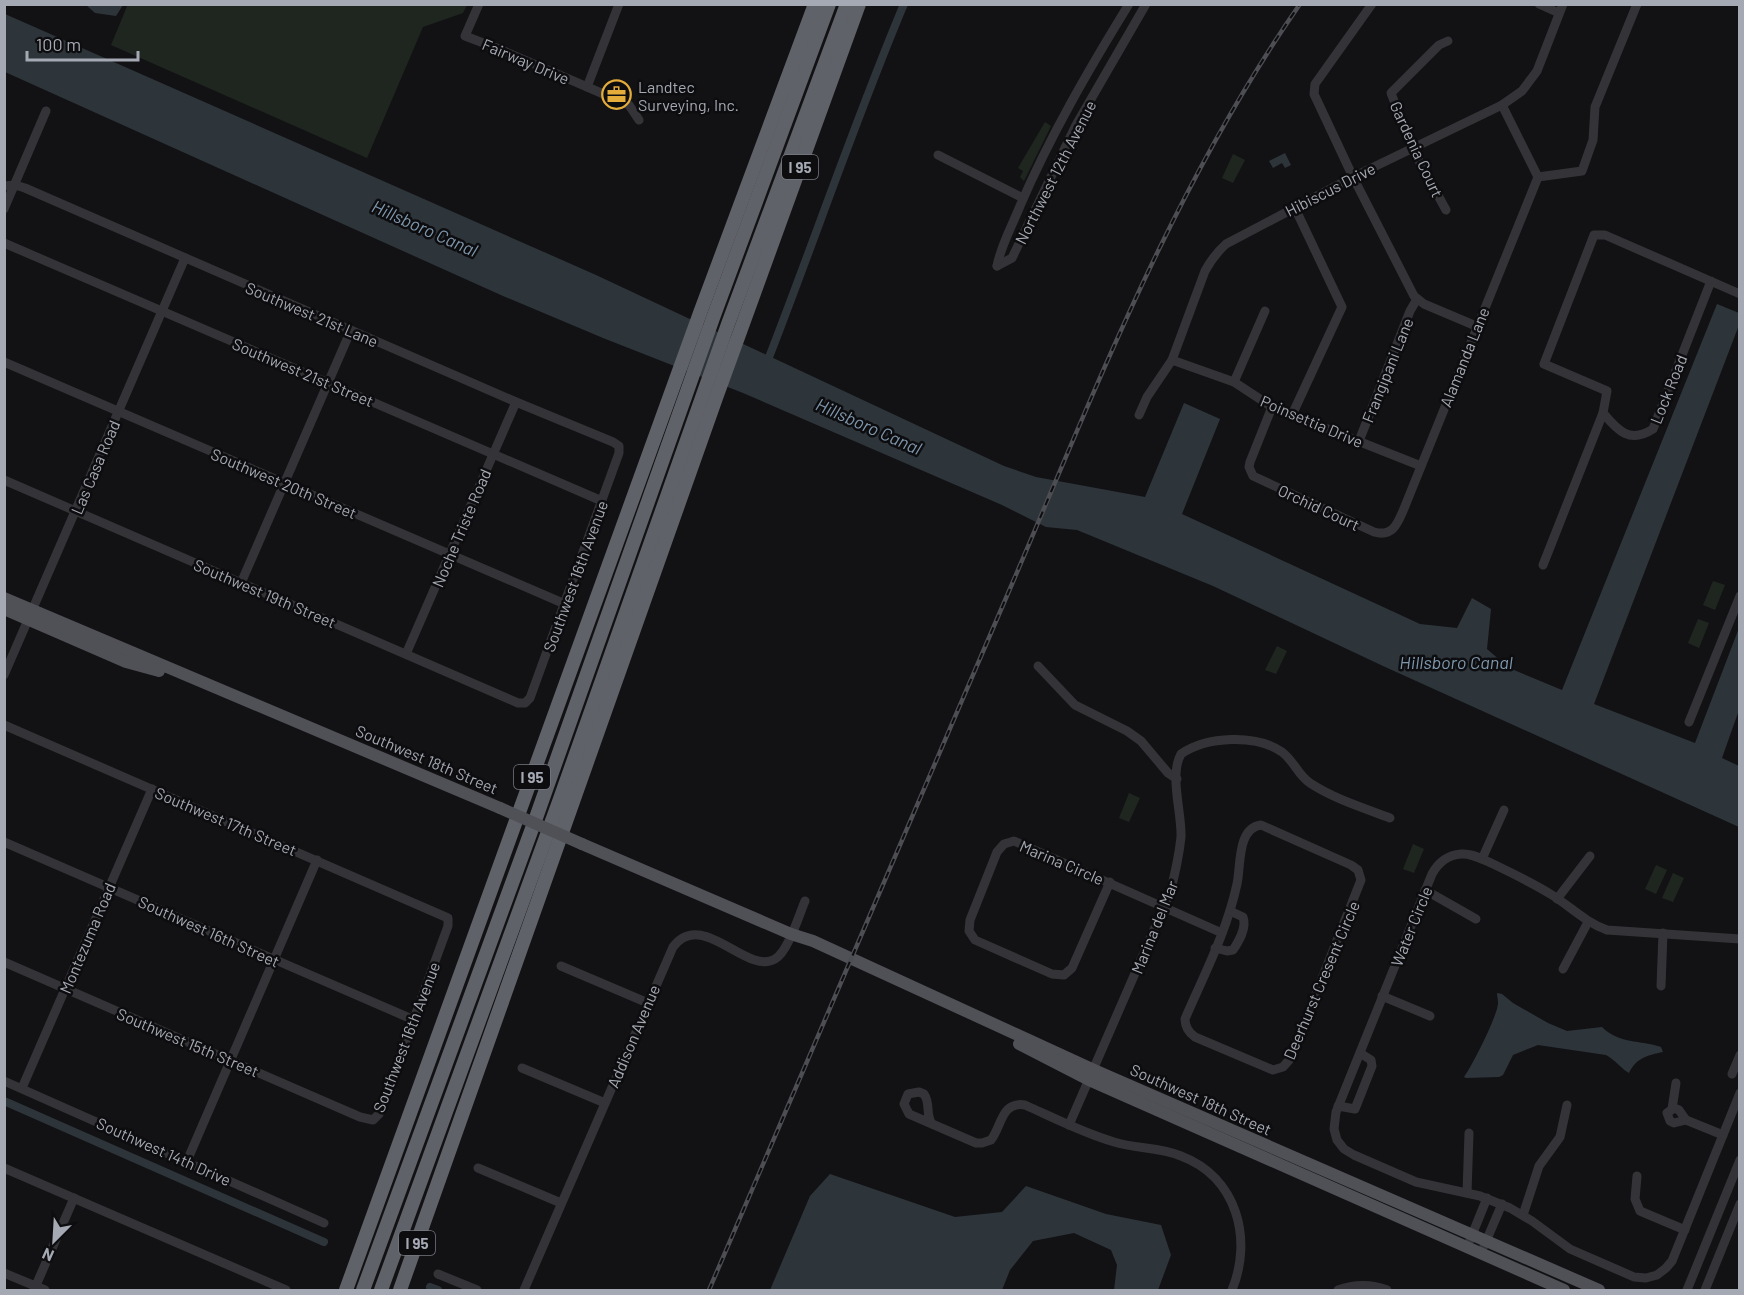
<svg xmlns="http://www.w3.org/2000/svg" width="1744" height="1295" font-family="Barlow,sans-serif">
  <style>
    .green { fill: #1f2620 }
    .water { fill: #2d353b }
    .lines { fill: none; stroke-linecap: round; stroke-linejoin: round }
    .canal { stroke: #2d353b; stroke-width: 8 }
    .minor { stroke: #343438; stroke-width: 9 }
    .major { stroke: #505157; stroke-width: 12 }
    .highway { stroke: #606269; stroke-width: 14 }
    .rail-casing { stroke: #4d4e53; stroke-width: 4.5 }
    .rail { stroke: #0d0d0f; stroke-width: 2; stroke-dasharray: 7; stroke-linecap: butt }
    .major-bridge { stroke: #505157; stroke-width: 12 }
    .labels { text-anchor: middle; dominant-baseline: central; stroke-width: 5; stroke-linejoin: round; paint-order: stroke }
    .shield { fill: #0d0d0f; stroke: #777a82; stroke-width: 1.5 }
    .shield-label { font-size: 15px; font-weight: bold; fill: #a5a9b3 }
    .street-label { font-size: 16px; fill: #a5a9b3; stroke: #0d0d0f }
    .poi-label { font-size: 16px; fill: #a5a9b3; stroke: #0d0d0f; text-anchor: start }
    .water-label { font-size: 18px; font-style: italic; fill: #7e96ac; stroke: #0d0d0f }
  </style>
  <rect width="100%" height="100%" fill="#121214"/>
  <g class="green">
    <path d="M128,4H467V5L463,13L423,27L367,158L111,45Z"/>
    <path d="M1045,122L1051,126L1024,181L1020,177L1023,171L1018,168Z"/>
    <path d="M1233,154L1245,160L1233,183L1222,178Z"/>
    <path d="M1713,581L1725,585L1715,610L1703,605Z"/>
    <path d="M1698,619L1709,623L1699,648L1688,643Z"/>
    <path d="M1277,646L1287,651L1276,674L1265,670Z"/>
    <path d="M1129,793L1140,798L1129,822L1119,818Z"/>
    <path d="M1413,844L1424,849L1414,873L1403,869Z"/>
    <path d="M1656,865L1667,870L1656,894L1645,889Z"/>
    <path d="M1673,873L1684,878L1673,902L1662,898Z"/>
  </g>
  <g class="water">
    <path d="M86,5V4L123,5L116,16L95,13Z"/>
    <path d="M5,14L596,275L1004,466L1036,477L1145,497L1184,403L1220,419L1182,514L1420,624L1457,628L1472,598L1491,609L1487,649L1509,668L1562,690L1717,304L1739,313V325L1594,704L1695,743L1739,628V710L1722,758L1739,766V827L1383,666L1213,586L1077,530L1046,527L1002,505L743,393L603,338L503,296L5,72Z"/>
    <path d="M1285,153L1291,165L1285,168L1282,163L1273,168L1269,161Z"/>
    <path d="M1497,993L1502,994L1513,1003L1548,1023L1567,1031L1602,1027C1619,1044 1640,1040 1661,1047L1663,1052C1648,1055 1636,1058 1629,1073C1623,1070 1615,1060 1606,1055L1538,1045L1513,1055L1503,1075L1499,1077L1466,1078L1464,1077C1472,1066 1498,1015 1498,1003C1498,999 1497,996 1497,993Z"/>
    <path d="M830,1174L955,1217L1002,1212L1026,1186L1106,1214L1161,1225L1171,1255L1158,1290H1114L1117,1265L1111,1250L1074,1233L1033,1241L1010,1270L1002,1290H770L810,1196Z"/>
  </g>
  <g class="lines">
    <g class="canal">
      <path d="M766,365C813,245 854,123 904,4"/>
      <path d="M4,1101L324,1242"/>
      <path d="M430,1287L438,1290"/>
    </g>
    <g class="minor">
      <path d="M479,4L465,36L499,49L629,105L639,120"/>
      <path d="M1372,4L1315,84L1314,94L1353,177L1414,296L1424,304L1476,326"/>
      <path d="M1539,4L1559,13"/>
      <path d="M587,87L619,4"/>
      <path d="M938,155L1023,198"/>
      <path d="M1538,177L1582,171L1593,140L1595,107L1637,4"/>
      <path d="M4,186L15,185L25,188L516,402L613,442L619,446V453L530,698L525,703H518L4,480"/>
      <path d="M4,209L46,111"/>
      <path d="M1446,210L1412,148L1391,93L1439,45L1448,41"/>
      <path d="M4,243L602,501"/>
      <path d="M997,266L1012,258L1076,125L1146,4"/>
      <path d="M997,266C1001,245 1012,226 1020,206C1050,136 1089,69 1129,4"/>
      <path d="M1711,281L1653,429C1630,444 1618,431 1603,413L1607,391L1544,364L1594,235H1605L1740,294"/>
      <path d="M1172,360L1234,382L1272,407L1421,466"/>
      <path d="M4,362L565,604"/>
      <path d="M1234,382L1265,311"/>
      <path d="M1272,407L1250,462L1249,467L1253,476L1374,532C1392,537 1397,525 1403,511L1538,177L1502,105"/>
      <path d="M1139,415L1147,397L1172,360L1205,271C1211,260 1217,252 1226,244L1353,177L1502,105L1522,91L1537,71L1563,4"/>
      <path d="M1292,415L1342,307L1294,206"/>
      <path d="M1359,441L1410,311L1417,299"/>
      <path d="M1543,565L1603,413"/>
      <path d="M241,583L351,330"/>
      <path d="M406,654L516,402"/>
      <path d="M1038,666L1075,705L1127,731L1141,741L1168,773L1177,779"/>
      <path d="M4,675L185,258"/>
      <path d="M1689,722L1740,596"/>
      <path d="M4,725L448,918V926L379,1114L373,1120L360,1117L4,962"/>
      <path d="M1261,825L1351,865L1358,870L1361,880L1290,1059L1283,1067L1273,1070L1195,1037C1188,1032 1185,1027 1185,1019C1204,975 1227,931 1237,884C1241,866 1237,828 1261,825Z"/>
      <path d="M4,842L414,1020"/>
      <path d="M1482,859L1504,810"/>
      <path d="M1110,882L1072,968L1064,975L1052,974L975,940L969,931L970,920L997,852L1004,844L1014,841L1222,933"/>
      <path d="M1425,890L1476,919"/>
      <path d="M1557,899L1590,856"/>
      <path d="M1740,939L1607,930C1585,922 1571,907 1552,895C1533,883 1512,873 1491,863C1481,859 1472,853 1461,854C1448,855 1438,863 1432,874L1336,1112L1334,1129L1337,1140L1344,1149L1354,1155L1416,1182L1480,1196L1510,1208L1532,1221L1570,1249L1634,1277L1646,1278L1657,1275L1666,1268L1672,1261L1740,1093"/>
      <path d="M1215,948L1227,951L1233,950C1239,941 1247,928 1243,917L1230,911"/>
      <path d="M561,966L648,1003"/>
      <path d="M1563,969L1588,922"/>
      <path d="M1661,986L1663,933"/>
      <path d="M1382,996L1430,1016"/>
      <path d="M522,1068L605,1103"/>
      <path d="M1732,1074L1740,1055"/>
      <path d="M4,1081L324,1223"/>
      <path d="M22,1088L152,789"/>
      <path d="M1338,1106L1355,1109L1372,1066L1371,1060L1360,1053"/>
      <path d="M1674,1108L1679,1110L1686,1120L1674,1123L1670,1121L1667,1113Z"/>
      <path d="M1672,1109L1676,1083"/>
      <path d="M1686,1120L1723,1135"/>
      <path d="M932,1124C925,1114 931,1104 924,1094L919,1092L908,1094L904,1104L909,1114L976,1143H982L991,1140C1002,1126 1001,1101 1025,1105C1054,1118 1083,1133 1114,1142C1136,1149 1160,1147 1181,1156C1237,1177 1253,1239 1232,1290"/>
      <path d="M1069,1125L1170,893C1175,874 1179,856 1181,837C1182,813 1169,775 1181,754C1207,736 1256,734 1282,752C1294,761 1298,775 1310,783C1334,799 1364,808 1390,818"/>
      <path d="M187,1161L317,860"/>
      <path d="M4,1168L286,1290"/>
      <path d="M478,1168L561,1203"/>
      <path d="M1637,1176L1635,1199L1640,1211L1685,1230"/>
      <path d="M1467,1193L1469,1133"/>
      <path d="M1523,1215L1539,1166L1560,1137L1567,1105"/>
      <path d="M1470,1240L1487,1198"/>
      <path d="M1484,1246L1502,1204"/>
      <path d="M4,1273L45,1290"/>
      <path d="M438,1274L477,1290"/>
      <path d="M34,1290L74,1198"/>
      <path d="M524,1290L673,947C702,908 747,976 775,959C788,952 799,915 805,901"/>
      <path d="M1338,1290C1354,1284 1372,1284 1387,1290"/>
      <path d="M1687,1290L1740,1160"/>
      <path d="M1705,1290L1740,1204"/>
    </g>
    <g class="major">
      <path d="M4,598C169,669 335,737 500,808"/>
      <path d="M4,609L126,662L159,671"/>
      <path d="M582,844L791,934L813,941L1094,1070L1599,1290"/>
      <path d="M1019,1044L1089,1080L1564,1290"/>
    </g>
    <g class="highway">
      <path d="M346,1290L700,313L815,4"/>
      <path d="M363,1290L537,815L713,318L829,4"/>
      <path d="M381,1290L560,799L728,324L847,4"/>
      <path d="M400,1290L716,398L859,4"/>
    </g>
    <defs>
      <path id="rail" d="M709,1290C810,1055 911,819 1012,584C1097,385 1176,182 1300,4"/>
    </defs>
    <use href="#rail" class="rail-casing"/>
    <use href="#rail" class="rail"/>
    <path class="major-bridge" d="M500,808L582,844"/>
  </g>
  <defs>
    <symbol id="office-ring" viewBox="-11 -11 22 22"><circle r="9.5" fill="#0d0d0f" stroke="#e3ac3b" stroke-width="1.5"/><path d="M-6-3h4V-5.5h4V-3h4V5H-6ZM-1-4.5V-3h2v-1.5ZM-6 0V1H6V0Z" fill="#e3ac3b"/></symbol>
  </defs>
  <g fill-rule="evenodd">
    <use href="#office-ring" x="600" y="78" width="33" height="33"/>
  </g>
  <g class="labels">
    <g class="shield">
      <rect x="782" y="155" width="36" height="24" rx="4.5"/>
      <rect x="514" y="765" width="36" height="24" rx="4.5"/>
      <rect x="399" y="1231" width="36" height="24" rx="4.5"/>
    </g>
    <g class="shield-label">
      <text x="800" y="167">I 95</text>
      <text x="532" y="777">I 95</text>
      <text x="417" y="1243">I 95</text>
    </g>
    <g class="street-label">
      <text transform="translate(526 61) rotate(23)">Fairway Drive</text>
      <text transform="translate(1417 149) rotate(65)">Gardenia Court</text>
      <text transform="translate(1055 172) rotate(-63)">Northwest 12th Avenue</text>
      <text transform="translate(1330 189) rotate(-27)">Hibiscus Drive</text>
      <text transform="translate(312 314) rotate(23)">Southwest 21st Lane</text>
      <text transform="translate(1464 357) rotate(-68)">Alamanda Lane</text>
      <text transform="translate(1387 370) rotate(-68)">Frangipani Lane</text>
      <text transform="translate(303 372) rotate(23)">Southwest 21st Street</text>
      <text transform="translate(1668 389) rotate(-68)">Lock Road</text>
      <text transform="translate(1312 421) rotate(23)">Poinsettia Drive</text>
      <text transform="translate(95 467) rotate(-67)">Las Casa Road</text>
      <text transform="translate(284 483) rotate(23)">Southwest 20th Street</text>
      <text transform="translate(1319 507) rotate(25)">Orchid Court</text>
      <text transform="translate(461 528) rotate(-67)">Noche Triste Road</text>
      <text transform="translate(575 576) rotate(-70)">Southwest 16th Avenue</text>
      <text transform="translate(265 593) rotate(23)">Southwest 19th Street</text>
      <text transform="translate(427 759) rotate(23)">Southwest 18th Street</text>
      <text transform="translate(226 821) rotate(23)">Southwest 17th Street</text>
      <text transform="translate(1062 862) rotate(23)">Marina Circle</text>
      <text transform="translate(1411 926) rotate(-68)">Water Circle</text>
      <text transform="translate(1154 927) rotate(-68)">Marina del Mar</text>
      <text transform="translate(209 931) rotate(24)">Southwest 16th Street</text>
      <text transform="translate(87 938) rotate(-67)">Montezuma Road</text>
      <text transform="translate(1321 980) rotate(-67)">Deerhurst Cresent Circle</text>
      <text transform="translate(633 1036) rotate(-67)">Addison Avenue</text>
      <text transform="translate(406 1037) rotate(-69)">Southwest 16th Avenue</text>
      <text transform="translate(188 1042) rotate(23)">Southwest 15th Street</text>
      <text transform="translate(1201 1099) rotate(24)">Southwest 18th Street</text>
      <text transform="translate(164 1151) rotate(24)">Southwest 14th Drive</text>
    </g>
    <g class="poi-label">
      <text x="638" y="86">Landtec<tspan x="638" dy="18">Surveying, Inc.</tspan></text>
    </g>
    <g class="water-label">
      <text transform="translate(425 228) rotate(24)">Hillsboro Canal</text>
      <text transform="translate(869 426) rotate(24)">Hillsboro Canal</text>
      <text x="1456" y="662">Hillsboro Canal</text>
    </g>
  </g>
  <rect width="1744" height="1295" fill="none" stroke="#a5a9b3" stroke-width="12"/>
  <g transform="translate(54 1241) rotate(204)" stroke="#0d0d0f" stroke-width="4.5" paint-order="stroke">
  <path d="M0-4.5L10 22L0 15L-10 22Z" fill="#a5a9b3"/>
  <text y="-9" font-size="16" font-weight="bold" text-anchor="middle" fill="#a5a9b3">N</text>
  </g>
  <path d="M27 51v9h111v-9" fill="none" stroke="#a5a9b3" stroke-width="3"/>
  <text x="36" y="51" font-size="18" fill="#a5a9b3" stroke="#0d0d0f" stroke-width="4.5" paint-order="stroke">100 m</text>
</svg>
